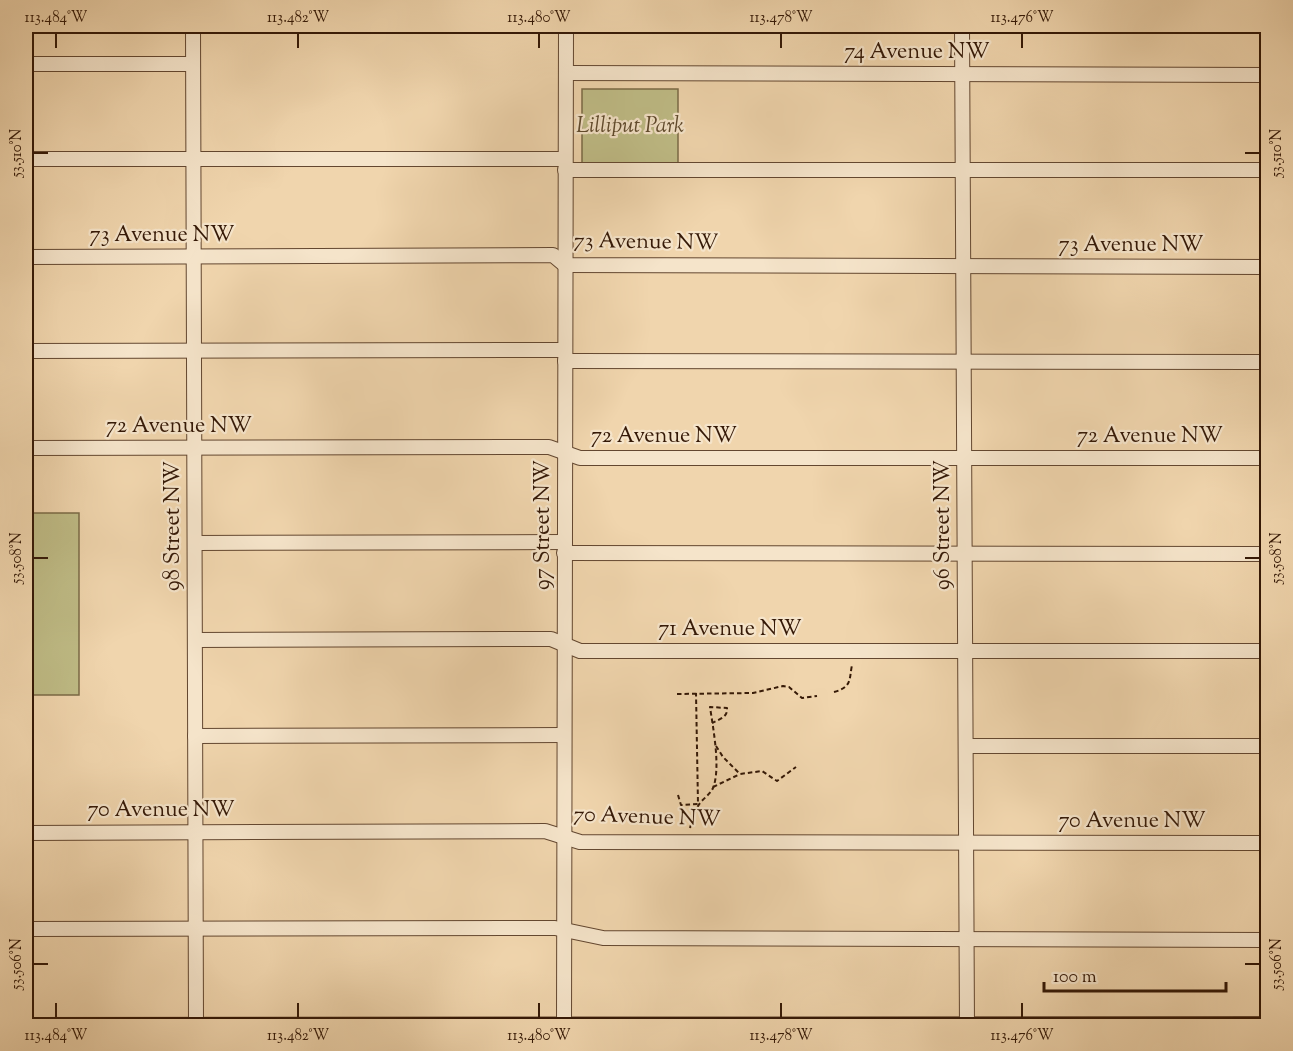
<svg xmlns="http://www.w3.org/2000/svg" width="1293" height="1051" font-family="'Sorts Mill Goudy',serif">
  <style>
    .green { fill: #bfbc86; stroke: #7a6a46; stroke-width: 1.5 }
    .lines { fill: none; stroke-linecap: round; stroke-linejoin: round }
    .minor-casing { stroke: #634730; stroke-width: 16 }
    .path { stroke: #341806; stroke-width: 2; stroke-dasharray: 4.5 3; stroke-linecap: butt }
    .minor { stroke: #f5e4ca; stroke-width: 14 }
    .ticks { fill: none; stroke: #341806; stroke-width: 2 }
    .labels { text-anchor: middle; dominant-baseline: central; stroke-width: 4.5; stroke-linejoin: round; paint-order: stroke }
    .street-label { font-size: 22px; fill: #341806; stroke: #f5e4ca }
    .park-label { font-size: 22px; font-style: italic; fill: #5e492c; stroke: #f5e4ca }
    .neatline { fill: none; stroke: #341806; stroke-width: 2 }
    .ticks-label { font-size: 15px; text-anchor: middle; fill: #341806 }
  </style>
  <rect width="100%" height="100%" fill="#f0d5ad"/>
  <filter id="stains"><feTurbulence type="fractalNoise" baseFrequency=".00333" numOctaves="4"/><feColorMatrix values="0 0 0 0 .2 0 0 0 0 .09 0 0 0 0 .02 0 0 0 .5 -.17"/></filter>
  <radialGradient id="worn" r=".72"><stop offset=".6" stop-color="#630" stop-opacity="0"/><stop offset="1" stop-color="#630" stop-opacity=".3"/></radialGradient>
  <g class="green">
    <rect x="582" y="89" width="96" height="76"/>
    <rect x="26" y="513" width="53" height="182"/>
  </g>
  <g class="lines">
    <defs>
      <g id="minor">
        <path d="M193,26L196,1026"/>
        <path d="M962,26L967,1026"/>
        <path d="M26,64H193"/>
        <path d="M566,73L1268,75"/>
        <path d="M26,159H565"/>
        <path d="M565,170H1268"/>
        <path d="M26,257L553,255L565,265L1268,267"/>
        <path d="M26,351L565,350"/>
        <path d="M565,361L1268,362"/>
        <path d="M26,448L549,447L580,458H1268"/>
        <path d="M195,543L565,542"/>
        <path d="M564,553L1268,554"/>
        <path d="M195,640L551,639L580,651H1268"/>
        <path d="M195,736L564,735"/>
        <path d="M966,746H1268"/>
        <path d="M26,833L545,831L580,842L1268,843"/>
        <path d="M26,929L555,928L603,938L1268,940"/>
        <path d="M26,1025L1268,1024"/>
        <path d="M564,1026L566,26"/>
      </g>
    </defs>
    <use href="#minor" class="minor-casing"/>
    <g class="path">
      <path d="M834,692C852,687 849,680 852,665"/>
      <path d="M677,694L753,693L783,686L789,687L802,698L817,696"/>
      <path d="M716,746L723,757L740,774L762,771L777,781L796,767"/>
      <path d="M713,787L740,774"/>
      <path d="M678,795L681,805L698,804L696,693"/>
      <path d="M690,828C692,821 694,813 698,806C702,799 710,795 713,788C721,768 713,728 710,707L727,708C728,717 720,719 712,723"/>
    </g>
    <use href="#minor" class="minor"/>
  </g>
  <path class="ticks" d="M56,33V48M298,33V48M539,33V48M781,33V48M1022,33V48M33,153H48M1245,153H1260M33,558H48M1245,558H1260M33,964H48M1245,964H1260M56,1003V1018M298,1003V1018M539,1003V1018M781,1003V1018M1022,1003V1018"/>
  <g class="labels">
    <g class="street-label">
      <text x="917" y="53">74 Avenue NW</text>
      <text x="162" y="236">73 Avenue NW</text>
      <text transform="translate(646 243) rotate(1)">73 Avenue NW</text>
      <text x="1131" y="246">73 Avenue NW</text>
      <text x="179" y="427">72 Avenue NW</text>
      <text x="664" y="437">72 Avenue NW</text>
      <text x="1150" y="437">72 Avenue NW</text>
      <text transform="translate(544 525) rotate(-90)">97 Street NW</text>
      <text transform="translate(944 525) rotate(-90)">96 Street NW</text>
      <text transform="translate(174 526) rotate(-90)">98 Street NW</text>
      <text x="730" y="630">71 Avenue NW</text>
      <text x="161" y="811">70 Avenue NW</text>
      <text transform="translate(647 818) rotate(2)">70 Avenue NW</text>
      <text x="1132" y="822">70 Avenue NW</text>
    </g>
    <g class="park-label">
      <text x="630" y="127">Lilliput Park</text>
    </g>
  </g>
  <rect width="1293" height="1051" fill="none" stroke="#f0d5ad" stroke-width="66"/>
  <path d="M1044 982v9h182v-9" fill="none" stroke="#341806" stroke-width="3"/>
  <text x="1053" y="982" font-size="18" fill="#341806" stroke="#f5e4ca" stroke-width="4.5" paint-order="stroke">100 m</text>
  <rect x="33" y="33" width="1227" height="985" class="neatline"/>
  <g class="ticks-label">
    <text x="56" y="22">113.484°W</text>
    <text x="298" y="22">113.482°W</text>
    <text x="539" y="22">113.480°W</text>
    <text x="781" y="22">113.478°W</text>
    <text x="1022" y="22">113.476°W</text>
    <text transform="translate(16 153) rotate(-90)" y="5">53.510°N</text>
    <text transform="translate(1276 153) rotate(-90)" y="5">53.510°N</text>
    <text transform="translate(16 558) rotate(-90)" y="5">53.508°N</text>
    <text transform="translate(1276 558) rotate(-90)" y="5">53.508°N</text>
    <text transform="translate(16 964) rotate(-90)" y="5">53.506°N</text>
    <text transform="translate(1276 964) rotate(-90)" y="5">53.506°N</text>
    <text x="56" y="1040">113.484°W</text>
    <text x="298" y="1040">113.482°W</text>
    <text x="539" y="1040">113.480°W</text>
    <text x="781" y="1040">113.478°W</text>
    <text x="1022" y="1040">113.476°W</text>
  </g>
  <rect width="100%" height="100%" filter="url(#stains)"/>
  <rect width="100%" height="100%" fill="url(#worn)"/>
</svg>
